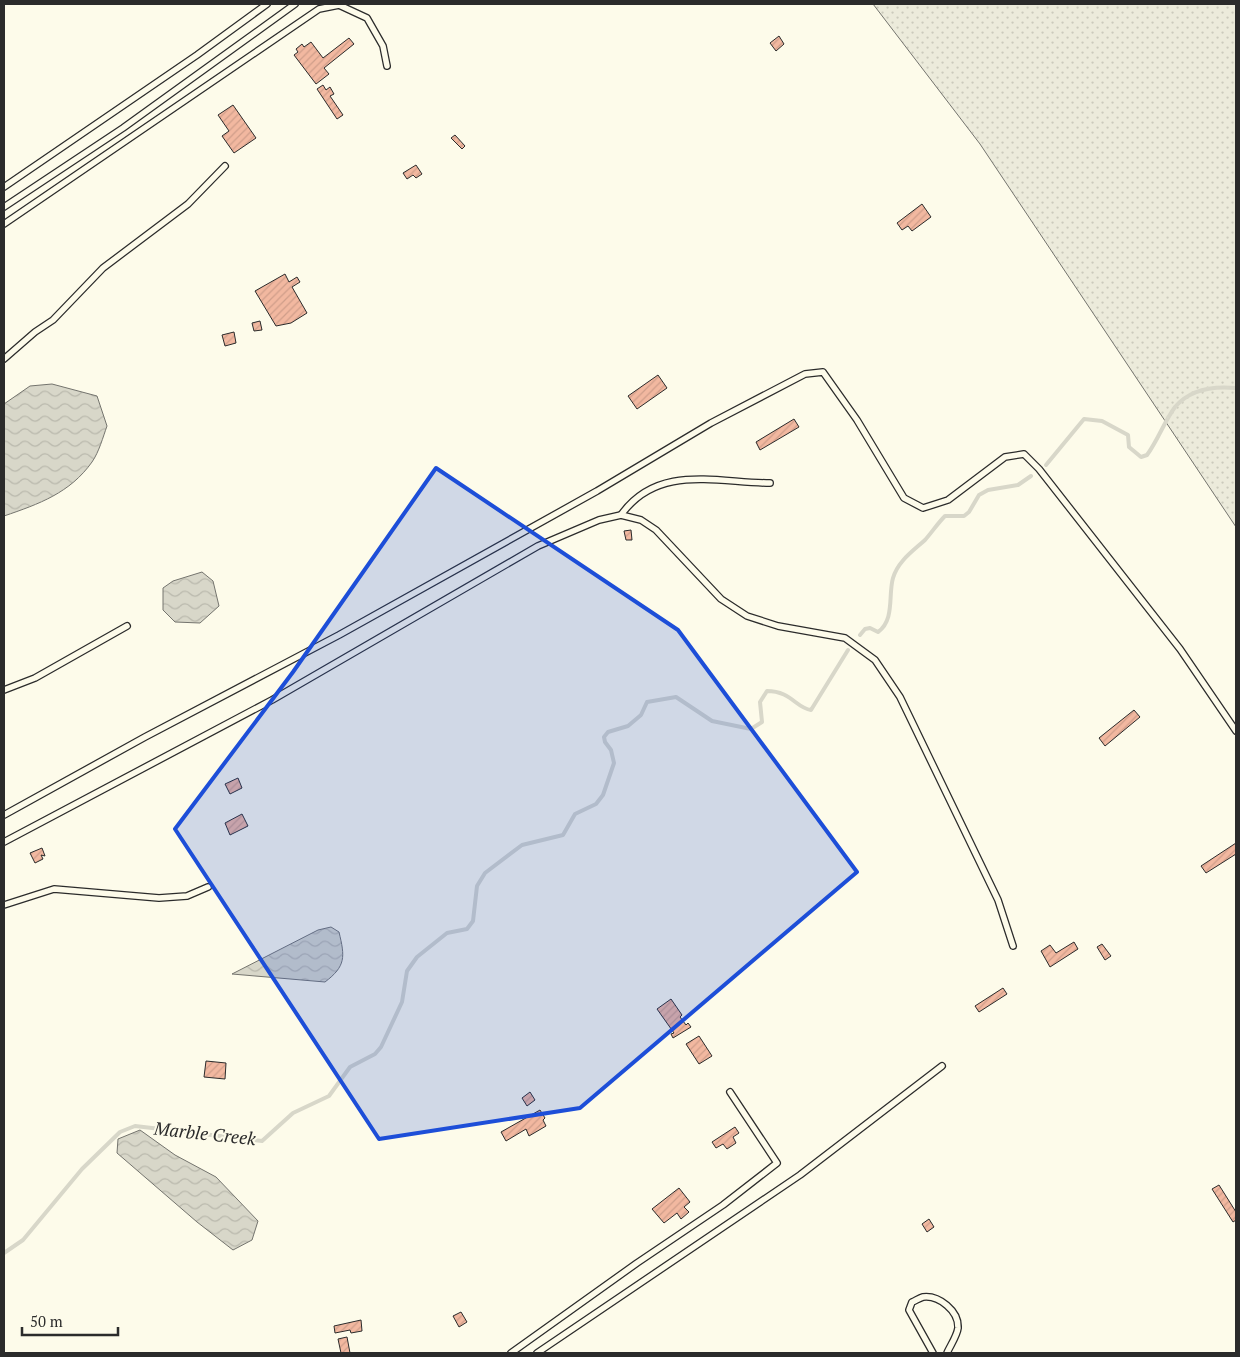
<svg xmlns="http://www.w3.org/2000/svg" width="1240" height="1357" font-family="'PT Serif',serif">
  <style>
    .grass { fill: url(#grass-dots); stroke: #74746e }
    .water { fill: url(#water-waves); stroke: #74746e }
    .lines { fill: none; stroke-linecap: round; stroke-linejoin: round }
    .stream { stroke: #d8d7c9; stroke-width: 4 }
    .building { fill: url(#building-hatch); stroke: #2b2b2b }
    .lane-casing { stroke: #2b2b2b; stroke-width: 8 }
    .lane { stroke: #fdfbea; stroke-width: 5.5 }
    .marked { fill: #1d4ed8; fill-opacity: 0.2; stroke: #1d4ed8; stroke-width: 4; stroke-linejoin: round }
    .labels { text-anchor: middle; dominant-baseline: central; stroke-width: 4; stroke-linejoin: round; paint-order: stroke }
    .water-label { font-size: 18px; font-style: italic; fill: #2b2b2b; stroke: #fdfbea }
  </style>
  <defs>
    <pattern id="grass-dots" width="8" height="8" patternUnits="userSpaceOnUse" patternTransform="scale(1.25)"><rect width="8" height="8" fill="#ecebdb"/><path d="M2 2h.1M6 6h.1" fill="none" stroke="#cbcabc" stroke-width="1.8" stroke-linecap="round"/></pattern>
    <pattern id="water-waves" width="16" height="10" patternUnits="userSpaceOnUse" patternTransform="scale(1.25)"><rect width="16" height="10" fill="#d8d7c9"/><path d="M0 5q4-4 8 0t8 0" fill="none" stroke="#bab9ad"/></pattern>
    <pattern id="building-hatch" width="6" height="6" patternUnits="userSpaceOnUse" patternTransform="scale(1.25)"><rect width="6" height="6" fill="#f2b8a0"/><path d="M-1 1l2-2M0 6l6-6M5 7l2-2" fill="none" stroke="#d09e8a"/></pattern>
  </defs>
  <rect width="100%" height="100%" fill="#fdfbea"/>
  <path class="grass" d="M873,4H1236V527L980,144Z"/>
  <g class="water">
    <path d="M52,384L97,396L107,426C103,437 99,452 92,462C70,493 39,504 4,516V404L30,386Z"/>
    <path d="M202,572L213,581L219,606L200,623L175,622L163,610V588L173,581Z"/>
    <path d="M331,927L339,932C345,957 346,966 325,982L232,974L318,930Z"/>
    <path d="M140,1130L175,1155L216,1177L258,1221L252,1240L233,1250L197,1222L117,1153L118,1139Z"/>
  </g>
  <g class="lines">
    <g class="stream">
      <path d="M1046,465L1084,419L1102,421L1128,435L1129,447L1141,457L1147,455C1158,440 1164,422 1175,407C1190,389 1215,386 1236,388"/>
      <path d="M860,635L865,629L870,628L878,632C895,620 888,595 893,578C898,561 913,551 925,540C932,532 938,523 945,516H964L969,512L979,495L988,490L1018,485L1031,476"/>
      <path d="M4,1253L23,1240L82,1169L120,1132L135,1126L262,1141L293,1113L329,1096L350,1067L375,1054L381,1047L402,1002L407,971L417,957L447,933L467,929L473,921L477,886L485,873L522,845L563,835L575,814L596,804L603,795L614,763L611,750L605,742L604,737L608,732L628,726L641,715L647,702L676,697L712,721L751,729L762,722L760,702L767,691C791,691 796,708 811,710L848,650"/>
    </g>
  </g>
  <g class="building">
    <path d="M779,36L784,44L776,51L770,43Z"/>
    <path d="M349,38L354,44L324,68L329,74L316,84L294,55L298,52L296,49L302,44L304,47L311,42L323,58Z"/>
    <path d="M323,85L326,90L330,87L334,94L330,96L343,115L337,119L317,89Z"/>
    <path d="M233,105L256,138L234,153L222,136L229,131L218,115Z"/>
    <path d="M455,135L465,146L462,149L451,138Z"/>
    <path d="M416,165L422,174L416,178L413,175L407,179L403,173Z"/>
    <path d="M922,204L931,217L912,231L908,226L902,230L897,223Z"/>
    <path d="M285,274L289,282L297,277L300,282L292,287L307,313L291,323L276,326L255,291Z"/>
    <path d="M260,321L262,330L254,331L252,323Z"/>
    <path d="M234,332L236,343L225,346L222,335Z"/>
    <path d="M658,375L667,388L637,409L628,396Z"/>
    <path d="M794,419L799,427L760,450L756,442Z"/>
    <path d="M631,530L632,540H626L624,531Z"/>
    <path d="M1134,710L1140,717L1105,746L1099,738Z"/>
    <path d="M238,778L242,788L230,794L225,784Z"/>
    <path d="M242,814L248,826L230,835L225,823Z"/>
    <path d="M1236,843V854L1206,873L1201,866Z"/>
    <path d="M42,848L45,856L41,855L43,859L35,863L30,853Z"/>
    <path d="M1074,942L1078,949L1050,967L1041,951L1050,945L1056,953Z"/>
    <path d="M1102,944L1111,956L1105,960L1097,947Z"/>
    <path d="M1003,988L1007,994L979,1012L975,1006Z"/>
    <path d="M671,999L682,1015L680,1017L686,1025L688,1023L691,1027L673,1038L671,1034L674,1033L657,1009Z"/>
    <path d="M699,1036L712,1056L699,1064L686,1044Z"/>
    <path d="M206,1061L226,1063L225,1079L204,1077Z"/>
    <path d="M530,1092L535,1100L527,1106L522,1098Z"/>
    <path d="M540,1110L545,1118L543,1120L546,1126L529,1136L526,1129L506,1141L501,1132Z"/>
    <path d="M735,1127L739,1133L733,1137L736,1143L727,1149L723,1144L716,1148L712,1142Z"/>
    <path d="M1219,1185L1236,1212V1220L1233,1222L1212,1189Z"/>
    <path d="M679,1188L690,1202L684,1207L689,1212L681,1219L677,1213L664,1223L652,1209Z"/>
    <path d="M929,1219L934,1227L927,1232L922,1224Z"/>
    <path d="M461,1312L467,1322L459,1327L453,1316Z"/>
    <path d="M361,1320L362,1331L351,1333L350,1330L335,1333L334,1326Z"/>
    <path d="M347,1337L350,1353H341L338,1339Z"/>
  </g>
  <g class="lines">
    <defs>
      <g id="lane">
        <path d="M4,187L197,55L267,4"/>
        <path d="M4,207L123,128L295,4"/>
        <path d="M4,224L319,9L339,5L367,18L383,46L387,66"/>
        <path d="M4,359L35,332L53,320L103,268L188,204L225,166"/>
        <path d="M621,515C658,463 718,483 770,483"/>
        <path d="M4,690L35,678L127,626"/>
        <path d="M4,815L145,737L339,635L597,491L711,423L805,374L823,372L857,420L904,498L923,508L948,500L1005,457L1024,454L1039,469L1180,649L1236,731"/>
        <path d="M4,842L272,700L538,546L599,520L621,515L641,520L656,530L721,599L747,616L778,626L845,638L875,660L900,697L998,900L1013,946"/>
        <path d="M4,905L54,889L159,898L187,896L208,887"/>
        <path d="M511,1353L637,1263L723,1205L777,1163L730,1092"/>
        <path d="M537,1353L800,1175L942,1066"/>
        <path d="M933,1353L909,1310L912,1302C915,1301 919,1298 923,1297C939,1295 959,1311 958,1328C957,1336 950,1346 947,1353"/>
      </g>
    </defs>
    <use href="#lane" class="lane-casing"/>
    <use href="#lane" class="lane"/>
  </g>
  <path class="marked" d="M436,468L678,630L857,872L580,1108L379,1139L175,829L293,672Z"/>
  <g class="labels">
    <g class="water-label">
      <text transform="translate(205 1133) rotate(6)">Marble Creek</text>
    </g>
  </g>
  <rect width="1240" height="1357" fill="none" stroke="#2b2b2b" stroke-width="10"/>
  <path d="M22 1327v8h96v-8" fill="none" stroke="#2b2b2b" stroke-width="2.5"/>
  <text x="30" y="1327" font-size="15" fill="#2b2b2b" stroke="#fdfbea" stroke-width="4" paint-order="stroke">50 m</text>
</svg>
